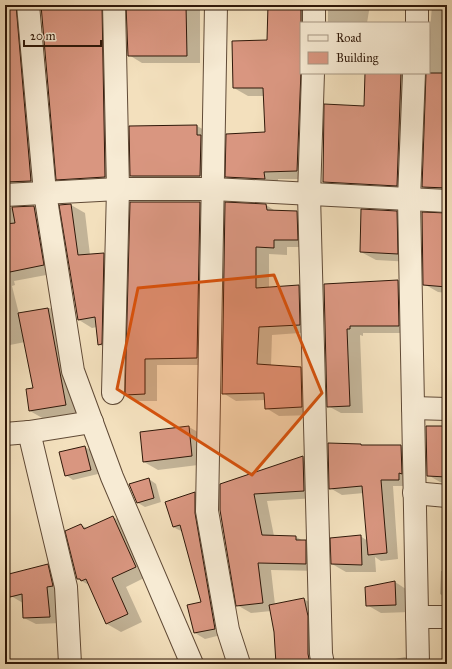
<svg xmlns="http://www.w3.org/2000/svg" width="452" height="669" font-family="'IM FELL Great Primer',serif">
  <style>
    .shadow { fill: #0003 }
    .building { fill: #d99680; stroke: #2f1809 }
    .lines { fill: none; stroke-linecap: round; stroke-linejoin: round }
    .street-casing { stroke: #604a36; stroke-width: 24 }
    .street { stroke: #f7ebd4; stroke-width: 22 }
    .marked { fill: #d6520c; fill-opacity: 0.2; stroke: #d6520c; stroke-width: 3; stroke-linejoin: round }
  </style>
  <rect width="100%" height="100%" fill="#f3e0bd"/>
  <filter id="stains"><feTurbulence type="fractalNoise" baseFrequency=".005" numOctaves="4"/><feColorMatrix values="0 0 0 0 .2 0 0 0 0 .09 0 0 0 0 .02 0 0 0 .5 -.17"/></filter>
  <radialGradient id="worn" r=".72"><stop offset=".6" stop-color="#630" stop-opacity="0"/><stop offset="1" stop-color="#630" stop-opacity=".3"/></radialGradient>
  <g class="shadow">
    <path d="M5,5H33L45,189L6,205L8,208L34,207L48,215L57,273L14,281L15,285L12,286L19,314L50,308L64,316L80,413L44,419L30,411L27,390L34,389L25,342L5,346Z"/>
    <path d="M42,5H119V185L71,187L57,179Z"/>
    <path d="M128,5H200V63H142L129,55Z"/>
    <path d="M269,5H319L315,23H301V73H318L311,179H278V187L240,185L226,177L266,133L265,96H248L234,88L268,41Z"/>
    <path d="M328,5H370L367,23H328Z"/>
    <path d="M432,5H447V195L436,194L423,187L427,73H429V44Z"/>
    <path d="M366,73H419L411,194L338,190L324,182L365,107Z"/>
    <path d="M197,126L217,137L220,187H151L131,176Z"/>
    <path d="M200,202L212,210L209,365H157V401H138L126,394Z"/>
    <path d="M226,203L266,205L277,212H297L310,220L311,247H287V255L269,254V288L299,286L312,294L313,332L272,335L271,366L301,368L314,376L315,415L279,416L266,408L265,400L236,401L223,393Z"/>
    <path d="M71,205L85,213L90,255L104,254L117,262L112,352L99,344L97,327L92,328L79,320Z"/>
    <path d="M396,212L411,220L412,262L376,260L361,252Z"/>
    <path d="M447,214V293L438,292L424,284Z"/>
    <path d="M398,281L411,289L412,333H363V336L360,335L363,413H341L328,406L325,285Z"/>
    <path d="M189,427L203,435L206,464L158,470L144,462Z"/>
    <path d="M447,427V483L440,482L428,475Z"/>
    <path d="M361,445L363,446H401L413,453L410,486H393L398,559L381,561L375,557L376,572H346L332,564L360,536L368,541L364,493L342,495L330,488Z"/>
    <path d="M85,447L92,451L98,474L73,480L66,475Z"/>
    <path d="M303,457L317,465V498L267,501L274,536L296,537L319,549V571L271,570L275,605L304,599L317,607L322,664H277L275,632L271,611L251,613L237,605L221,485Z"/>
    <path d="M149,479L156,484L161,502L145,507L138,503Z"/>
    <path d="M195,493L205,499L225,634L205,639L195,633L203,603L183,532L173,527Z"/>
    <path d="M113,517L127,525L150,575L126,587L142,622L121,632L107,624L89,585L78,579L81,525L87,528Z"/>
    <path d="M48,565L59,572L61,623L36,624L24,618L23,603L11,596Z"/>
    <path d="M441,571H447V598L440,594Z"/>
    <path d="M395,582L409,591L410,612L381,613L367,605Z"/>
    <path d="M405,657L416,664H371Z"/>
  </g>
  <g class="building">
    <path d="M5,5H16L31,181L5,182Z"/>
    <path d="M41,5H102L105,177L56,180Z"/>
    <path d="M126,5H186L187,56H128Z"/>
    <path d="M268,5H301V71L297,171L264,172L265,179L225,177L226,134L265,132L263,88H233L232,41L267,40Z"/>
    <path d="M365,73H401L397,186L323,182L324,104L364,106Z"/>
    <path d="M426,73H447V188L422,187Z"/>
    <path d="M197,125V135H201L200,176H130L129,126Z"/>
    <path d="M130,202H200L197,358L145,359V394L125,395Z"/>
    <path d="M225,202L266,204L267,210L297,211L298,240H274V248L256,247V288L299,285L300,325L259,327L257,364L301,367L302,407L265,409L264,393L222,394Z"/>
    <path d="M71,204L78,255L104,253L102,344L98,345L95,317L78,320L59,205Z"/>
    <path d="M34,206L44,265L5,273V224L15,223L12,207Z"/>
    <path d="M361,209L397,211L398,254L360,252Z"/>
    <path d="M422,212L447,213V287L423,285Z"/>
    <path d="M398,280L399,326H350V329H347L350,406L327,407L324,284Z"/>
    <path d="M48,308L66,405L29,411L26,389L33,388L18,313Z"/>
    <path d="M189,426L192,456L143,462L140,432Z"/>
    <path d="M426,426H447V477L427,476Z"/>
    <path d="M328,443L361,444V445H401L402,474L399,473V480H381L387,553L368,555L362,486L329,489Z"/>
    <path d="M85,446L91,470L65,476L59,452Z"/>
    <path d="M303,456L304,491L254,494L262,535L296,536V540H306V564L258,563L263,603L236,606L220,510V484Z"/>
    <path d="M149,478L154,498L137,503L129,484Z"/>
    <path d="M195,492V513L215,629L194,633L187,605L201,602L180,525L173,527L165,502Z"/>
    <path d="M113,516L136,567L112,578L128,614L106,624L86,579L81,581L80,579H77L65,531L81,524L84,529Z"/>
    <path d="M361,535L362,565L331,564L330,538Z"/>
    <path d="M48,564L53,586L47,587L50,617L23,618L22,594L10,597L5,575Z"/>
    <path d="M395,581L396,605L366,606L365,587Z"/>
    <path d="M304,598L308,616V654L310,664H276L274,632L269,605Z"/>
  </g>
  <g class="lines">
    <defs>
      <g id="street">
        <path d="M28,5L45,193L73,371L112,477L192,664"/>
        <path d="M216,5L207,511L228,630L239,664"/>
        <path d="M314,23V5"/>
        <path d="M417,23V5"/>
        <path d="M313,73L309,195L321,654L323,664"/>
        <path d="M414,73L409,199L418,664"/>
        <path d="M5,195L118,189H213L447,201"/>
        <path d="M113,393L118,189L114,5"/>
        <path d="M413,408L447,409"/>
        <path d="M29,432L66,587L70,664"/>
        <path d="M5,434L29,432L92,422"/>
        <path d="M414,493L447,496"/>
        <path d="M417,617H447"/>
      </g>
    </defs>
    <use href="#street" class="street-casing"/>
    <use href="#street" class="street"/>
  </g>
  <path class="marked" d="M274,275L322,393L252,475L117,389L138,288Z"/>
  <rect width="452" height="669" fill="none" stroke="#f3e0bd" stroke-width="20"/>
  <rect x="6" y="6" width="440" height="657" fill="none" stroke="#2f1809" stroke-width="2"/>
  <rect x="10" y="10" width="432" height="649" fill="none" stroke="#2f1809"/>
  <rect x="300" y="22" width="130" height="52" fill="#f7ebd4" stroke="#a79783"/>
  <rect x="308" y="35" width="20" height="6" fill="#f7ebd4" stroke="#a79783"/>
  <text x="336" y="42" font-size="12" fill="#2f1809">Road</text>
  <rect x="308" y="52" width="20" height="12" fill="#d99680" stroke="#a79783"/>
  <text x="336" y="62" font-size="12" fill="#2f1809">Building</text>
  <path d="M24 40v6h77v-6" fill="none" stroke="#2f1809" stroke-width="2"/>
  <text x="30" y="40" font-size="12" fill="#2f1809" stroke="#f7ebd4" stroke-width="3" paint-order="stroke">20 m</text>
  <rect width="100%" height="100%" filter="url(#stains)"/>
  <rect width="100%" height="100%" fill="url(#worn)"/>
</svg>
